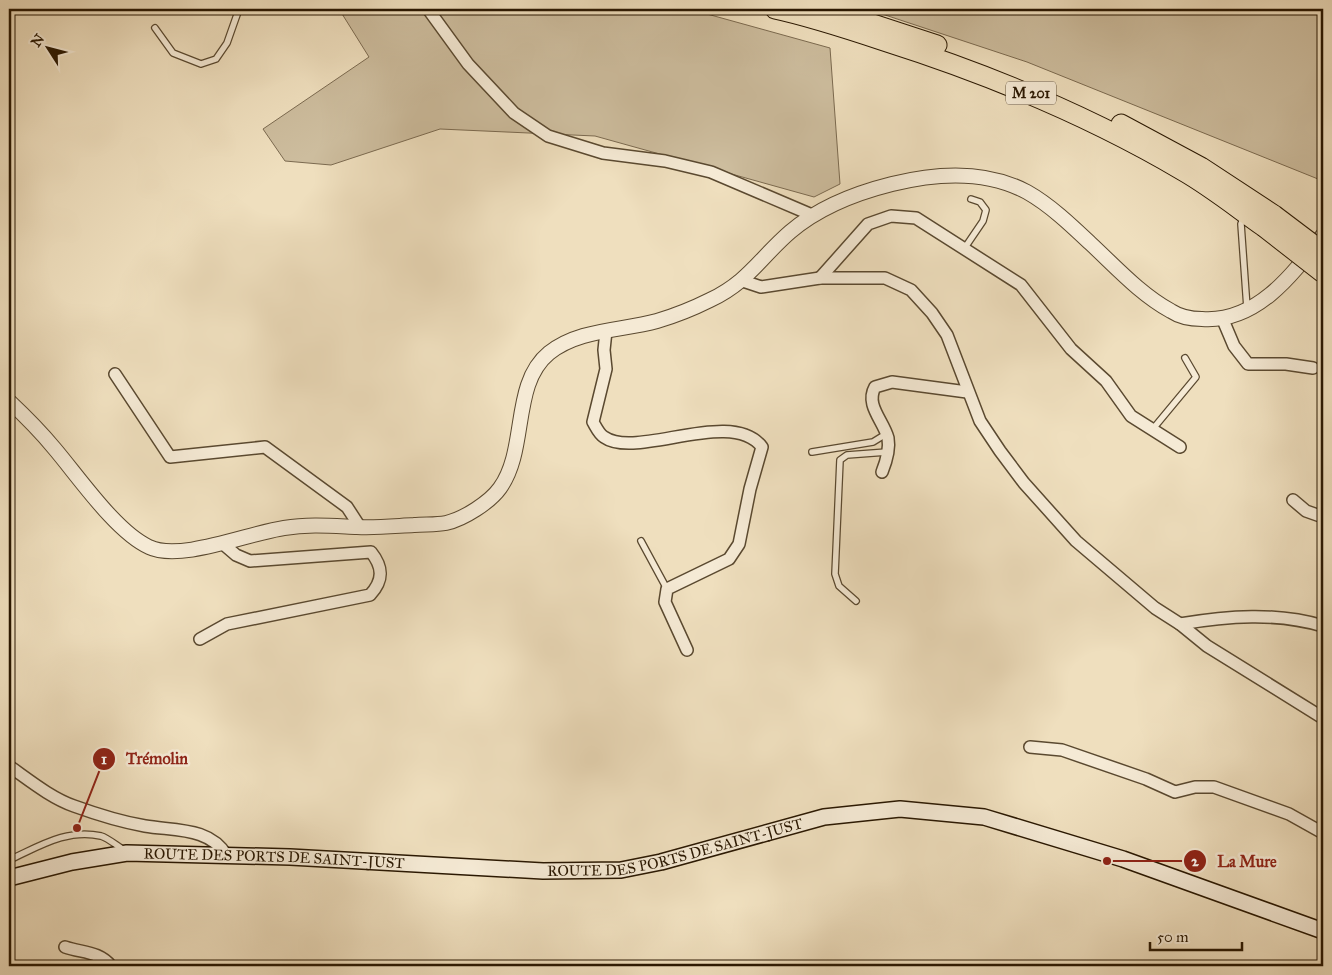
<svg xmlns="http://www.w3.org/2000/svg" width="1332" height="975" font-family="'IM FELL Great Primer',serif">
  <style>
    .green { fill: #cdbd9e; stroke: #7b6a50 }
    .lines { fill: none; stroke-linecap: round; stroke-linejoin: round }
    .service-casing { stroke: #5a4930; stroke-width: 8 }
    .minor-casing { stroke: #5a4930; stroke-width: 14 }
    .tertiary-casing { stroke: #5a4930; stroke-width: 16 }
    .secondary-casing { stroke: #291701; stroke-width: 18 }
    .trunk-casing { stroke: #291701; stroke-width: 21 }
    .path { stroke: #291701; stroke-width: 2.5; stroke-dasharray: 4 2.5; stroke-linecap: butt }
    .service { stroke: #f5ead5; stroke-width: 5.5 }
    .minor { stroke: #f5ead5; stroke-width: 11 }
    .tertiary { stroke: #f5ead5; stroke-width: 14 }
    .secondary { stroke: #f5ead5; stroke-width: 15 }
    .trunk { stroke: #efdfbe; stroke-width: 19 }
    .trunk-bridge-casing { stroke: #291701; stroke-width: 21; stroke-linecap: butt }
    .trunk-bridge { stroke: #efdfbe; stroke-width: 19 }
    .labels { text-anchor: middle; dominant-baseline: central; stroke-width: 5; stroke-linejoin: round; paint-order: stroke }
    .shield { fill: #f5ead5; stroke: #665641; stroke-width: 1 }
    .shield-label { font-size: 14px; font-weight: bold; fill: #291701 }
    .street-label { font-size: 15px; fill: #291701; stroke: #f5ead5 }
    .leader { fill: none; stroke: #8f2418; stroke-width: 2 }
    .callout-dot { fill: #8f2418; stroke: #f5ead5; stroke-width: 2 }
    .mark-label { font-size: 15px; text-anchor: middle; font-weight: bold; fill: #fff }
    .callout-label { font-size: 16px; text-anchor: middle; font-weight: bold; fill: #8f2418; stroke: #f5ead5; stroke-width: 5; stroke-linejoin: round; paint-order: stroke }
  </style>
  <rect width="100%" height="100%" fill="#efdfbe"/>
  <filter id="stains"><feTurbulence type="fractalNoise" baseFrequency=".004" numOctaves="4"/><feColorMatrix values="0 0 0 0 .2 0 0 0 0 .09 0 0 0 0 .02 0 0 0 .5 -.17"/></filter>
  <radialGradient id="worn" r=".72"><stop offset=".6" stop-color="#630" stop-opacity="0"/><stop offset="1" stop-color="#630" stop-opacity=".3"/></radialGradient>
  <g class="green">
    <path d="M339,9H689L830,48L840,184L814,197L595,136L440,129L331,165L285,161L263,129L369,57Z"/>
    <path d="M867,9H1323V181L1027,62Z"/>
  </g>
  <g class="lines">
    <defs>
      <g id="service">
        <path d="M155,28L173,53L201,64L216,59L227,43L239,9"/>
        <path d="M1244,216L1241,224L1247,308"/>
        <path d="M964,249L983,221L986,210L980,202L971,199"/>
        <path d="M1152,430L1196,377L1185,358"/>
        <path d="M812,452L873,442L886,434"/>
        <path d="M641,541L667,589"/>
        <path d="M856,601L839,586L835,574L840,460L847,455L887,452"/>
        <path d="M9,860C38,847 67,828 101,836C108,838 117,846 124,850"/>
      </g>
      <g id="minor">
        <path d="M428,9L468,64L514,113L548,136L603,153L665,161L711,172L812,215"/>
        <path d="M820,278L868,224L891,216L916,218L1021,285L1071,349L1106,381L1131,416L1180,447"/>
        <path d="M743,281L761,287L820,278H885L911,290L932,313L947,335L980,421L1000,451L1024,483L1076,541L1155,608L1180,624L1207,646L1323,718"/>
        <path d="M1223,320L1234,346L1248,364H1286L1313,368"/>
        <path d="M606,331L604,350L606,369L593,422C596,427 599,434 604,437C636,460 731,407 762,447L750,489L739,544L729,559L667,589L665,602L687,650"/>
        <path d="M115,374L170,457L265,447L347,507L360,527"/>
        <path d="M882,472C886,462 890,449 888,438C883,420 865,405 875,387L892,382L967,392"/>
        <path d="M1293,500L1306,511L1323,517"/>
        <path d="M1180,624C1227,616 1277,612 1323,626"/>
        <path d="M200,639L227,624L370,595C384,580 383,567 371,552L250,561L236,555L222,543"/>
        <path d="M1030,747L1062,750L1146,779L1175,792L1195,787H1214L1289,814L1323,833"/>
        <path d="M9,766C29,780 51,798 74,806C96,814 122,822 145,826C175,831 210,827 227,856"/>
        <path d="M65,947C82,953 99,951 111,966"/>
      </g>
      <path id="tertiary" d="M9,401C25,416 40,431 54,448C78,476 116,532 149,547C180,562 249,533 284,528C309,524 332,526 357,527C376,528 395,526 414,525C424,524 436,525 446,523C464,519 490,502 500,488C528,449 511,384 549,353C579,329 621,331 657,321C674,316 694,308 710,300C748,282 760,258 790,232C818,208 856,193 892,184C936,173 986,170 1027,192C1050,205 1071,225 1090,243C1116,267 1140,294 1171,311C1180,317 1192,319 1202,319C1257,323 1293,274 1323,235"/>
      <g id="secondary">
        <path id="s1" d="M9,878L72,862L127,853L290,857L543,871L621,870L661,862L824,817L900,809L984,817L1123,859L1323,931"/>
      </g>
      <g id="trunk">
        <path d="M775,9C812,17 848,29 884,41C988,74 1088,115 1183,171C1211,187 1237,208 1264,227"/>
        <path d="M827,9L937,45"/>
        <path d="M1121,124L1201,167L1274,215"/>
      </g>
    </defs>
    <use href="#service" class="service-casing"/>
    <use href="#minor" class="minor-casing"/>
    <use href="#tertiary" class="tertiary-casing"/>
    <use href="#secondary" class="secondary-casing"/>
    <use href="#trunk" class="trunk-casing"/>
    <path class="path" d="M1318,817L1323,812"/>
    <use href="#service" class="service"/>
    <use href="#minor" class="minor"/>
    <use href="#tertiary" class="tertiary"/>
    <use href="#secondary" class="secondary"/>
    <use href="#trunk" class="trunk"/>
    <defs>
      <g id="trunk-bridge">
        <path d="M1274,215L1323,252"/>
        <path d="M1264,227L1323,273"/>
      </g>
    </defs>
    <use href="#trunk-bridge" class="trunk-bridge-casing"/>
    <use href="#trunk-bridge" class="trunk-bridge"/>
  </g>
  <g class="labels">
    <rect class="shield" x="1006" y="81.5" width="50" height="23" rx="4"/>
    <g class="shield-label">
      <text x="1031" y="93">M 201</text>
    </g>
    <g class="street-label">
      <text stroke="none"><textPath href="#s1" startOffset="672">ROUTE DES PORTS DE SAINT-JUST</textPath></text>
      <text stroke="none"><textPath href="#s1" startOffset="268">ROUTE DES PORTS DE SAINT-JUST</textPath></text>
    </g>
  </g>
  <path class="leader" d="M77 828L104 759M1107 861L1195 861"/>
  <g class="callout-dot">
    <circle cx="77" cy="828" r="5"/>
    <circle cx="1107" cy="861" r="5"/>
    <circle cx="104" cy="759" r="12"/>
    <circle cx="1195" cy="861" r="12"/>
  </g>
  <g class="mark-label">
    <text x="104" y="764">1</text>
    <text x="1195" y="866">2</text>
  </g>
  <g class="callout-label">
    <text x="157" y="764">Trémolin</text>
    <text x="1247" y="867">La Mure</text>
  </g>
  <rect width="1332" height="975" fill="none" stroke="#efdfbe" stroke-width="30"/>
  <rect x="10" y="10" width="1312" height="955" fill="none" stroke="#291701" stroke-width="2.5"/>
  <rect x="15" y="15" width="1302" height="945" fill="none" stroke="#291701"/>
  <g transform="translate(48 48) rotate(306)" stroke="#f5ead5" stroke-width="4" paint-order="stroke">
  <path d="M0-4L9 19L0 12L-9 19Z" fill="#291701"/>
  <text y="-8" font-size="14" font-weight="bold" text-anchor="middle" fill="#291701">N</text>
  </g>
  <path d="M1150 942v8h92v-8" fill="none" stroke="#291701" stroke-width="2.5"/>
  <text x="1157" y="942" font-size="15" fill="#291701" stroke="#f5ead5" stroke-width="4" paint-order="stroke">50 m</text>
  <rect width="100%" height="100%" filter="url(#stains)"/>
  <rect width="100%" height="100%" fill="url(#worn)"/>
</svg>
